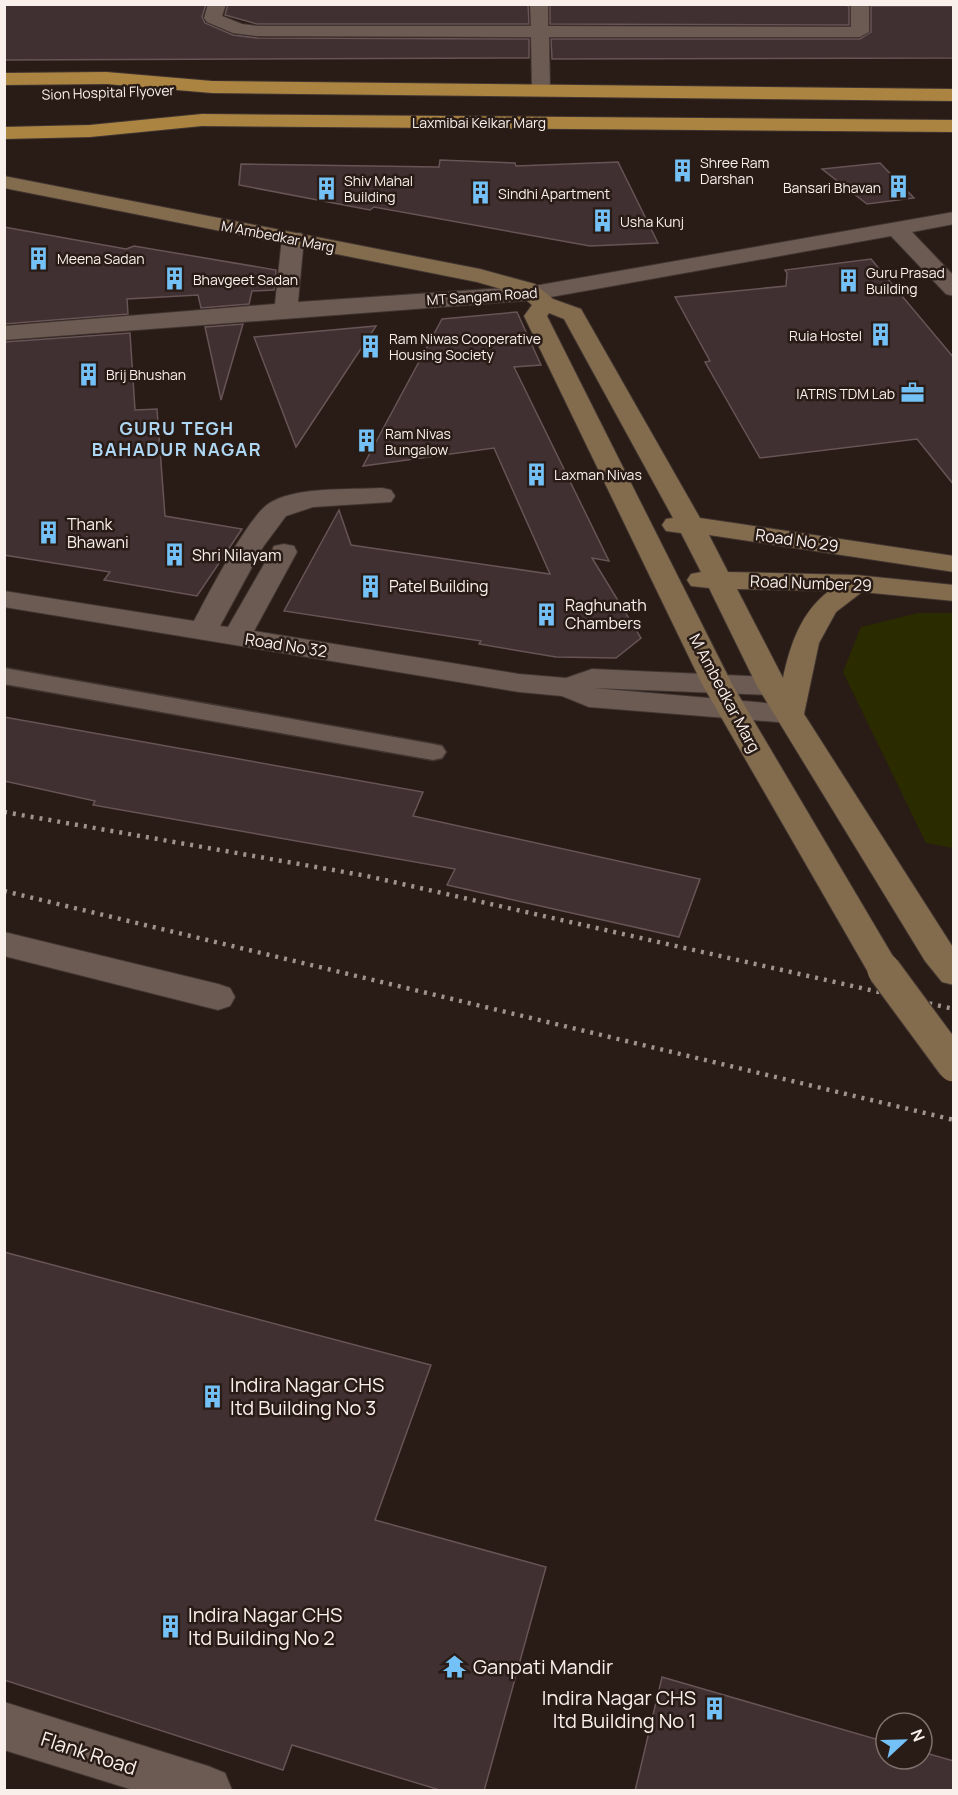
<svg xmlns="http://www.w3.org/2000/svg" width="958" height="1795" font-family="Manrope,sans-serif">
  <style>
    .green { fill: #2a2c00 }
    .building { fill: #413031; stroke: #675456; stroke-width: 1.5 }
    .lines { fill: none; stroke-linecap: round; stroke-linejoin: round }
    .service-casing { stroke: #403531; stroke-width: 3 }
    .minor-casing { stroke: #403531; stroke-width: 2 }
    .tertiary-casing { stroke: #403531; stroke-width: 2 }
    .secondary-casing { stroke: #403531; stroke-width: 2 }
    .trunk-casing { stroke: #403531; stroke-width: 2 }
    .service { fill: #6b5b53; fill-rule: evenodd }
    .minor { fill: #6b5b53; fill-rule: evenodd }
    .tertiary { fill: #6b5b53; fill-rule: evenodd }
    .secondary { fill: #836b4d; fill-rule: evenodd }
    .trunk { fill: #ab8442; fill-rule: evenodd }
    .rail { stroke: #9f938e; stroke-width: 4.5; stroke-dasharray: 3 6; stroke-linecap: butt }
    .secondary-bridge-casing { stroke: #403531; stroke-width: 35; stroke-linecap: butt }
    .secondary-bridge { stroke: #836b4d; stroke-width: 33 }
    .labels { text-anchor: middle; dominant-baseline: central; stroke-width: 5; stroke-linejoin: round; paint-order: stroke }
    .far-street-label { font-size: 14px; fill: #faf0eb; stroke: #291b15 }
    .far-poi-label { font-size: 14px; fill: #faf0eb; stroke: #291b15; text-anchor: start }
    .poi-label { font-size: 16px; fill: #faf0eb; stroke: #291b15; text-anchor: start }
    .street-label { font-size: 16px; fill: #faf0eb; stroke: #291b15 }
    .far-district-label { font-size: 18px; font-weight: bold; letter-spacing: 1.5px; fill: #aed7f4; stroke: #291b15 }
    .near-poi-label { font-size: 20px; fill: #faf0eb; stroke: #291b15; text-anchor: start }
    .near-street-label { font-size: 20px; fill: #faf0eb; stroke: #291b15 }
  </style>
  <rect width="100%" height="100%" fill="#291b15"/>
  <path class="green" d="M918,613H953V848L926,843L843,672L861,627Z"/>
  <g class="building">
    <path d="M4,4H206L202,17L205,23L233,35L257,38L529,39V58L4,60Z"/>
    <path d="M228,4H528L529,24H257L225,15Z"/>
    <path d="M550,4H839L849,6V25L550,24Z"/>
    <path d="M871,6H954V58L552,59L551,39H860L871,32Z"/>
    <path d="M440,160L515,163L516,166L618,162L658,243L590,246L374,207L370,210L239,185L241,164L439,167Z"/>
    <path d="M880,163L914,198L867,204L822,169Z"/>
    <path d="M4,227L126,249L134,246L276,270L274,290L252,291L249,304L201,308L198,295L127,299L128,314L4,324Z"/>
    <path d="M871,259L954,358V485L917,439L760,458L705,362L710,361L675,297L786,286L787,273L785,270Z"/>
    <path d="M517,312L541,365L514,367L609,561L592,558L641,638L616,658L556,657L479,644L481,641L284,611L339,510L351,545L550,574L494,448L363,466L442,319Z"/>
    <path d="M243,324L221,400L205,327Z"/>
    <path d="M376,326L296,447L254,337Z"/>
    <path d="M130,333L135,410L157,409L165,516L242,529L197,596L104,580L110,572L4,555V342Z"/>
    <path d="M4,717L423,792L413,816L700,879L679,937L447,885L455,869L93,805L95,801L4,781Z"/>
    <path d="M4,1252L431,1365L375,1520L546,1567L484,1791H443L292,1745L283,1770L4,1680Z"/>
    <path d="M662,1677L886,1742V1759H922V1752L954,1761V1791H635Z"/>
  </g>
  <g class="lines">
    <defs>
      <path id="service" d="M4,668L433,744L442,746L446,752L442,758L433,760L4,684Z"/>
      <g id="minor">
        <path d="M208,4H226L222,16L242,24L257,26H531L530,4H548V26L842,27H851V4H869V32L860,37H549L550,90L541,96L532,90L531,37L257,36L233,33L207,22L204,18Z"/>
        <path d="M954,212V224L912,232L954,276V296L946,294L891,236L534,300L4,340V326L275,304L282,238L285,233H301L304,238L298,302L534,286Z"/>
        <path d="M382,488L391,490L395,496L391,502L313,507L286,516L263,547L220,626L228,627L271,552L274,546L284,544L294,546L297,552L254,631L519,674L566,678L592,669L772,677L782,680L787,686L782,692L772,695L593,688L789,705L800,707L804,714L800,721L789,723L589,707L562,696L519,692L4,607V591L194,621C208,595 246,520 268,504C295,486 350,490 382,488Z"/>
        <path d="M4,932L218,984L230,988L235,997L230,1006L218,1010L4,956Z"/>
      </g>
      <path id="tertiary" d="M4,1702L208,1766L225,1773L232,1790H133L4,1750Z"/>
      <path id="secondary" d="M4,176L480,269L535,284L553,299L581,309L700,518L954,556V572L709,535L728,572L856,575L954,585V601L862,592L836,612L819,643L804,714L954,949V985L942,982L925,961L757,686L709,588L691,586L687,580L691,574L701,572L681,533L666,531L662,525L666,519L673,518L564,319L549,313L547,316L732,684L901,970L896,979L884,982L872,979L702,684L524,316L532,305L519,294L477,282L4,188ZM737,589L829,591C801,612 790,645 783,678Z"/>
      <g id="trunk">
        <path d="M106,72L212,81L954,89V101L212,93L106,84L4,85V73Z"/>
        <path d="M202,114L954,120V132L202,126L90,137L4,139V127L90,125Z"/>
      </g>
    </defs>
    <use href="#service" class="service-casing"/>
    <use href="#minor" class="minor-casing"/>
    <use href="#tertiary" class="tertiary-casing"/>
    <use href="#secondary" class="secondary-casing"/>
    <use href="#trunk" class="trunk-casing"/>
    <use href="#service" class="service"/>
    <use href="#minor" class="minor"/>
    <use href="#tertiary" class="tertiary"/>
    <use href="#secondary" class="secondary"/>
    <use href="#trunk" class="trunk"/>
    <g class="rail">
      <path d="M4,812L367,876L954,1009"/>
      <path d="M4,891L954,1120"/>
    </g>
    <defs>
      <path id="secondary-bridge" d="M884,970L954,1065"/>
    </defs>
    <use href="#secondary-bridge" class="secondary-bridge-casing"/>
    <use href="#secondary-bridge" class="secondary-bridge"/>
  </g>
  <defs>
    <symbol id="building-bare" viewBox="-9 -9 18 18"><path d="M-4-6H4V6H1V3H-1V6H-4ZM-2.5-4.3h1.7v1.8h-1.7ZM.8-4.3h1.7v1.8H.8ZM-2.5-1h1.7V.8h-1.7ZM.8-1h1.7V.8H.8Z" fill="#73c1f6" stroke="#291b15" stroke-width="2.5" paint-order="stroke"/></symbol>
    <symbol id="office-bare" viewBox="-9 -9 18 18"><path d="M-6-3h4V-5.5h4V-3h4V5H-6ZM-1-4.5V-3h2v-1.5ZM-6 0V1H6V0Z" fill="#73c1f6" stroke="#291b15" stroke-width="2.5" paint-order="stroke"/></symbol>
    <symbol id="temple-bare" viewBox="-9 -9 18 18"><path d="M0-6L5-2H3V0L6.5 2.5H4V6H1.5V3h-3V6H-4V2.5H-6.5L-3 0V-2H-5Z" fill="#73c1f6" stroke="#291b15" stroke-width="2.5" paint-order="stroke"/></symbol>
  </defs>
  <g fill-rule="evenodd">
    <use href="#building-bare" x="666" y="154" width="33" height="33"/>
    <use href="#building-bare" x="882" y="170" width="33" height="33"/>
    <use href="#building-bare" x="310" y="172" width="33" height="33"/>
    <use href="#building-bare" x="464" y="176" width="33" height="33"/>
    <use href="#building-bare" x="586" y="204" width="33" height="33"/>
    <use href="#building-bare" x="22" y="242" width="33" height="33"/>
    <use href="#building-bare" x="158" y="262" width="33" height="33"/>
    <use href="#building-bare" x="832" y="264" width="33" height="33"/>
    <use href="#building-bare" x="864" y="318" width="33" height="33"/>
    <use href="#building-bare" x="354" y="330" width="33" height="33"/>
    <use href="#building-bare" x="72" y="358" width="33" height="33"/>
    <use href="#office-bare" x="896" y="376" width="33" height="33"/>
    <use href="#building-bare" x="350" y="424" width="33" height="33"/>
    <use href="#building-bare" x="520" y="458" width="33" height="33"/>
    <use href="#building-bare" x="32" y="516" width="33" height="33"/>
    <use href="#building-bare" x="158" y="538" width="33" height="33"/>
    <use href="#building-bare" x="354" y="570" width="33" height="33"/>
    <use href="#building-bare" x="530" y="598" width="33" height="33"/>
    <use href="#building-bare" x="196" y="1380" width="33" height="33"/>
    <use href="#building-bare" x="154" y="1610" width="33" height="33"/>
    <use href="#temple-bare" x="438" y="1650" width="33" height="33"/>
    <use href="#building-bare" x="698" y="1692" width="33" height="33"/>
  </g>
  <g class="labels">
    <g class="far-street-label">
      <text transform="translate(108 92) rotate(-2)">Sion Hospital Flyover</text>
      <text x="479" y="122">Laxmibai Kelkar Marg</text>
      <text transform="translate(278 236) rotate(11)">M Ambedkar Marg</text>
      <text transform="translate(482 296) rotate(-4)">MT Sangam Road</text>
    </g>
    <g class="far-poi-label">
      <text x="700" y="162">Shree Ram<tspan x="700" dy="16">Darshan</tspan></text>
      <text x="344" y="180">Shiv Mahal<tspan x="344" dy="16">Building</tspan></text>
      <text x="881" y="187" text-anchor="end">Bansari Bhavan</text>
      <text x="498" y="193">Sindhi Apartment</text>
      <text x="620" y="221">Usha Kunj</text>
      <text x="57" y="258">Meena Sadan</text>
      <text x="866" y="272">Guru Prasad<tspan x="866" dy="16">Building</tspan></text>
      <text x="193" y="279">Bhavgeet Sadan</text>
      <text x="862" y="335" text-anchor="end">Ruia Hostel</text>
      <text x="389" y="338">Ram Niwas Cooperative<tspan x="389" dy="16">Housing Society</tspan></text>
      <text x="106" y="374">Brij Bhushan</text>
      <text x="895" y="393" text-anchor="end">IATRIS TDM Lab</text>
      <text x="385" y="433">Ram Nivas<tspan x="385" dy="16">Bungalow</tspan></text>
      <text x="554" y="474">Laxman Nivas</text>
    </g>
    <g class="poi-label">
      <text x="67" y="524">Thank<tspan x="67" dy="18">Bhawani</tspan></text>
      <text x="192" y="555">Shri Nilayam</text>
      <text x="389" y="586">Patel Building</text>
      <text x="565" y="605">Raghunath<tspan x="565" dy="18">Chambers</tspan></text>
    </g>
    <g class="street-label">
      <text transform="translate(797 540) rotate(8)">Road No 29</text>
      <text transform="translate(811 583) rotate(2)">Road Number 29</text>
      <text transform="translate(286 645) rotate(9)">Road No 32</text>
      <text transform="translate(725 693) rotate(62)">M Ambedkar Marg</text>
    </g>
    <g class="far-district-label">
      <text x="177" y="428">GURU TEGH<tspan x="177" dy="21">BAHADUR NAGAR</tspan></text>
    </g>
    <g class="near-poi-label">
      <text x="230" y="1384">Indira Nagar CHS<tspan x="230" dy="23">ltd Building No 3</tspan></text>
      <text x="188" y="1614">Indira Nagar CHS<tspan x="188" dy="23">ltd Building No 2</tspan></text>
      <text x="473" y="1666">Ganpati Mandir</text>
      <text x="696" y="1697" text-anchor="end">Indira Nagar CHS<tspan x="696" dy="23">ltd Building No 1</tspan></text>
    </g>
    <g class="near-street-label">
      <text transform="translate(89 1753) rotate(18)">Flank Road</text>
    </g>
  </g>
  <rect width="958" height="1795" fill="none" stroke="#faf0eb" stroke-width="12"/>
  <g transform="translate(904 1741) rotate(68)"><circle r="28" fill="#291b15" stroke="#7d706b" stroke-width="1.5"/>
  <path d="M0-4.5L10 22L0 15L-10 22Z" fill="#73c1f6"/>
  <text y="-9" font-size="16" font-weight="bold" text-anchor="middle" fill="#faf0eb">N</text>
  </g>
</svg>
